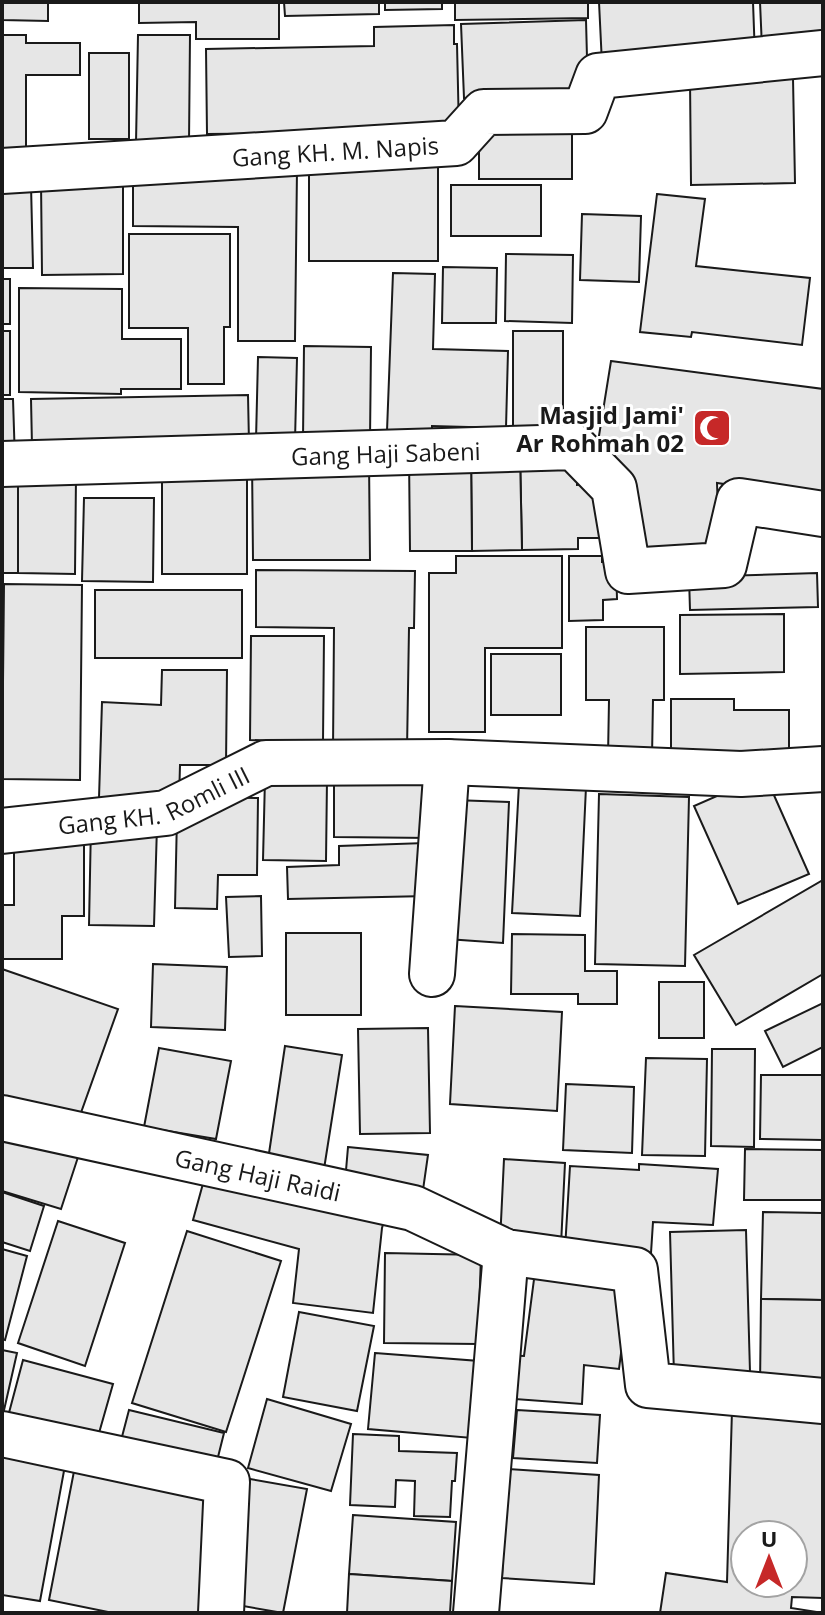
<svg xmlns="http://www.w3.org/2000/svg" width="825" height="1615" font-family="'Open Sans',sans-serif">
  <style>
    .building { fill: #e6e6e6; stroke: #1a1a1a; stroke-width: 2; fill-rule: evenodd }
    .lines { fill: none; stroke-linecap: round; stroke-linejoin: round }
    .street-casing { stroke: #1a1a1a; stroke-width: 48 }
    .street { stroke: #fff; stroke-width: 44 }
    .labels { text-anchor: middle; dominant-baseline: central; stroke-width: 6; stroke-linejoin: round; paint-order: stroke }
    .street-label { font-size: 24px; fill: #1a1a1a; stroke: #fff }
    .poi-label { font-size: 24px; font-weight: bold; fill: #1a1a1a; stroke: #fff; text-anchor: end }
  </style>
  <rect width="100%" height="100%" fill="#fff"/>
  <g class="building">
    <path d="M2,2H48V21L2,20Z"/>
    <path d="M139,2H279V39H196V22L139,23Z"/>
    <path d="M284,2H379V14L285,16Z"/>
    <path d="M385,2H442V9L385,10Z"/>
    <path d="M455,2H588V18L455,20Z"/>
    <path d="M599,2H753L755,57L602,64Z"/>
    <path d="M760,2H823V45L762,48Z"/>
    <path d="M586,20L588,95L464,98L461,24Z"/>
    <path d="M454,25V44H457L459,131L207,134L206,49L374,46V27Z"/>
    <path d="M2,35H26V43H80V75H26V164H2Z"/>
    <path d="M138,35H190L189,143H136Z"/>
    <rect x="89" y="53" width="40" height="86"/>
    <path d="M793,78L795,183L691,185L690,79Z"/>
    <rect x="479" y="124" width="93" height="55"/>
    <rect x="309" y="165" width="129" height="96"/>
    <path d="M133,168L297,169L295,341H238V227L133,226Z"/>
    <path d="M123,180V274L42,275L41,181Z"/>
    <path d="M31,185L33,268H2V186Z"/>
    <rect x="451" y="185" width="90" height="51"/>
    <path d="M657,194L705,199L696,266L810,278L802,345L692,332L691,337L640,332Z"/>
    <path d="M582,214L641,216L639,282L580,280Z"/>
    <path d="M129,234H230V327H224V384H188V328H129Z"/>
    <path d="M506,254L573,255L572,323L505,321Z"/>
    <path d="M443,267L497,268L496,323H442Z"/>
    <path d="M393,273L435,274L433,349L508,351L506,428L432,426V433L387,431Z"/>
    <rect x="2" y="279" width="8" height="45"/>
    <path d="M19,288L122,289V339H181V389H121V394L19,392Z"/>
    <rect x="2" y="331" width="8" height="64"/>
    <rect x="513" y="331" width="50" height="108"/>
    <path d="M304,346L371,347L370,439H303Z"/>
    <path d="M258,357L297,358L295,441L256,440Z"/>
    <path d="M611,361L823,389V499L717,483L720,562L630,565L594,467Z"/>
    <path d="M248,395L249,443L32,446L31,399Z"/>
    <path d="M2,399H13L15,461H2Z"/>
    <path d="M577,453V485L608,483L609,538H578V549L522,550L520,454Z"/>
    <path d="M471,454H520L522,550L472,551Z"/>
    <path d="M471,454L472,551H410L409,455Z"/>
    <path d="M252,460H369L370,560H253Z"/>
    <rect x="2" y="476" width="16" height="97"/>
    <path d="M18,476L76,477L75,574L18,573Z"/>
    <rect x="162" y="477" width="85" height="97"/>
    <path d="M84,498H154L153,582L82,581Z"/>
    <path d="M456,556H562V648H485V732H429V573H456Z"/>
    <path d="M569,556H602V562L616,561L617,599L603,600V620L569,621Z"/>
    <path d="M256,570L415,571L414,628H409L407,750H333L334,628L256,627Z"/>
    <path d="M817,573L818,607L690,610L689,577Z"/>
    <path d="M4,584L82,585L80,780L2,779Z"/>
    <rect x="95" y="590" width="147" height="68"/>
    <path d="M784,614V672L680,674V615Z"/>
    <path d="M586,627H664V700H653L652,757H608L609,700H586Z"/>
    <path d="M251,636H324L323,742L250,740Z"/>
    <rect x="491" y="654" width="70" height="61"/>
    <path d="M162,670H227L226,765H180L179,801L99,798L102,702L161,705Z"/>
    <path d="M671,699H734V710H789V754L671,768Z"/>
    <path d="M334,769L432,770L431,838L334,837Z"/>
    <path d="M765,775L809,874L738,904L694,806Z"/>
    <path d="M265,778L327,779L326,861L263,860Z"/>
    <path d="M519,784L586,787L580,916L512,913Z"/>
    <path d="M599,794L689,797L685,966L595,964Z"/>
    <path d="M206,797L258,798L257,875H218L217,909L175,908L177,816Z"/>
    <path d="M453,800L509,802L503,943L447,939Z"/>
    <path d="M91,824L157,826L154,926L89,925Z"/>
    <path d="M14,834H84V916H62V959H2V905H14Z"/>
    <path d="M425,843L428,896L288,899L287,867L339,865V846Z"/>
    <path d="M823,880V974L736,1025L694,955Z"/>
    <path d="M261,896L262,956L229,957L226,897Z"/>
    <rect x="286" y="933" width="75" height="82"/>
    <path d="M512,934L585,935V971H617V1004H578V994H511Z"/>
    <path d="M153,964L227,967L225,1030L151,1027Z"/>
    <path d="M2,969L118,1009L78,1121L2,1095Z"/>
    <rect x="659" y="982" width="45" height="56"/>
    <path d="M823,1003V1047L783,1067L765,1031Z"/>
    <path d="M455,1006L562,1012L557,1111L450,1104Z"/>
    <path d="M428,1028L430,1133L360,1134L358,1029Z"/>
    <path d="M285,1046L342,1055L324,1169L268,1160Z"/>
    <path d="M159,1048L231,1061L216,1139L144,1127Z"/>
    <path d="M712,1049H755L754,1147L711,1146Z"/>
    <path d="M646,1058L707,1059L705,1156L642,1155Z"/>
    <path d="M761,1075H823V1140L760,1139Z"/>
    <path d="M566,1084L634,1087L632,1153L563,1150Z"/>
    <path d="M2,1122L81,1148L61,1209L2,1191Z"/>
    <path d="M348,1147L428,1155L423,1190L345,1182Z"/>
    <path d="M745,1149L823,1150V1200H744Z"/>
    <path d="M504,1159L565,1163L561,1245L500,1242Z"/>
    <path d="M639,1164L718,1169L713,1225L653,1222L651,1253L565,1249L570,1166L639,1170Z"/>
    <path d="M207,1169L385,1218L382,1228L373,1313L293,1303L299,1249L193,1220Z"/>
    <path d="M2,1192L44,1206L30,1251L2,1242Z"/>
    <path d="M763,1212L823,1213V1300L761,1299Z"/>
    <path d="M58,1221L125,1243L85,1366L18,1343Z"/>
    <path d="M746,1230L750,1372L674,1375L670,1232Z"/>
    <path d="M187,1231L281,1261L226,1432L132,1403Z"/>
    <path d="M2,1249L27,1256L5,1340L2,1339Z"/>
    <path d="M385,1253L481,1255L478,1344L384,1343Z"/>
    <path d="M536,1264L631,1276L619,1369L584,1365L582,1404L500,1398L503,1355L524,1356Z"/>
    <path d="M761,1299L823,1300V1388L760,1387Z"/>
    <path d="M299,1312L374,1326L357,1411L283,1397Z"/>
    <path d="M2,1350L17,1353L2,1419Z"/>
    <path d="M375,1353L479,1361L472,1438L368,1429Z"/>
    <path d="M23,1360L113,1384L95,1447L6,1424Z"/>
    <path d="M267,1399L351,1424L331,1491L248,1468Z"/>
    <path d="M129,1410L224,1433L213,1477L118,1452Z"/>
    <path d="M517,1410L600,1415L597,1463L513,1458Z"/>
    <path d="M732,1410L823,1413V1598L792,1597L791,1608L823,1613H660L666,1573L727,1582ZM745,1535H793V1583H745Z"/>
    <path d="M353,1434L399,1436V1451L457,1453L455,1481H452L450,1517L414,1516L415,1481L396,1480L395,1507L350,1505Z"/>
    <path d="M2,1449L66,1460L40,1601L2,1595Z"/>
    <path d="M76,1461L223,1489L199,1613H113L49,1600Z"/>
    <path d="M507,1469L599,1475L594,1584L502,1578Z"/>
    <path d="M250,1479L307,1489L283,1613L226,1603Z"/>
    <path d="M353,1515L456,1522L452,1581L349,1574Z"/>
    <path d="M349,1574L452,1581L450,1613H347Z"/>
  </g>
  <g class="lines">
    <defs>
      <g id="street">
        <path id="s1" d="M2,171L456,143L484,112L585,111L598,76L823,53"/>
        <path id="s2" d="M2,464L574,447L614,488L628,571L724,565L739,501L823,514"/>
        <path id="s3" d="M2,831L166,813L266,763L447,762L741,774L823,769"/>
        <path d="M432,974L447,762"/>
        <path id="s4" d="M2,1118L413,1208L506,1252L635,1270L648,1385L823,1401"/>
        <path d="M2,1434L227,1482L221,1613"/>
        <path d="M476,1613L506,1252"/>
      </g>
    </defs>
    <use href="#street" class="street-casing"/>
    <use href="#street" class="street"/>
  </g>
  <defs>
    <symbol id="mosque-square" viewBox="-11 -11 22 22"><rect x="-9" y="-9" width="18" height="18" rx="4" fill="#c62828" stroke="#fff"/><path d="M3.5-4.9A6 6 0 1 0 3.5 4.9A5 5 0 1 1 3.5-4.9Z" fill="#fff"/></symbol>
  </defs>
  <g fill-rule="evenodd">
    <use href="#mosque-square" x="690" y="406" width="44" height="44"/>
  </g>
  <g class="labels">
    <g class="street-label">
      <text stroke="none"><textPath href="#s1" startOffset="334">Gang KH. M. Napis</textPath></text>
      <text stroke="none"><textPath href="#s2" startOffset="384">Gang Haji Sabeni</textPath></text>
      <text stroke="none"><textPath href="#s3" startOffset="156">Gang KH. Romli III</textPath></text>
      <text stroke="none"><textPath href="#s4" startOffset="262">Gang Haji Raidi</textPath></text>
    </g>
    <g class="poi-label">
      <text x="684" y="414">Masjid Jami'<tspan x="684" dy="28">Ar Rohmah 02</tspan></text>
    </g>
  </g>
  <rect width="825" height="1615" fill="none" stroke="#1a1a1a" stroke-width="8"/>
  <g transform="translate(769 1559)"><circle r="38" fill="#ffffff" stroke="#a3a3a3" stroke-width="2"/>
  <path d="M0-6L14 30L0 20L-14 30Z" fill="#c62828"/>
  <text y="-12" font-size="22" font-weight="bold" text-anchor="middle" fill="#1a1a1a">U</text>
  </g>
</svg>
